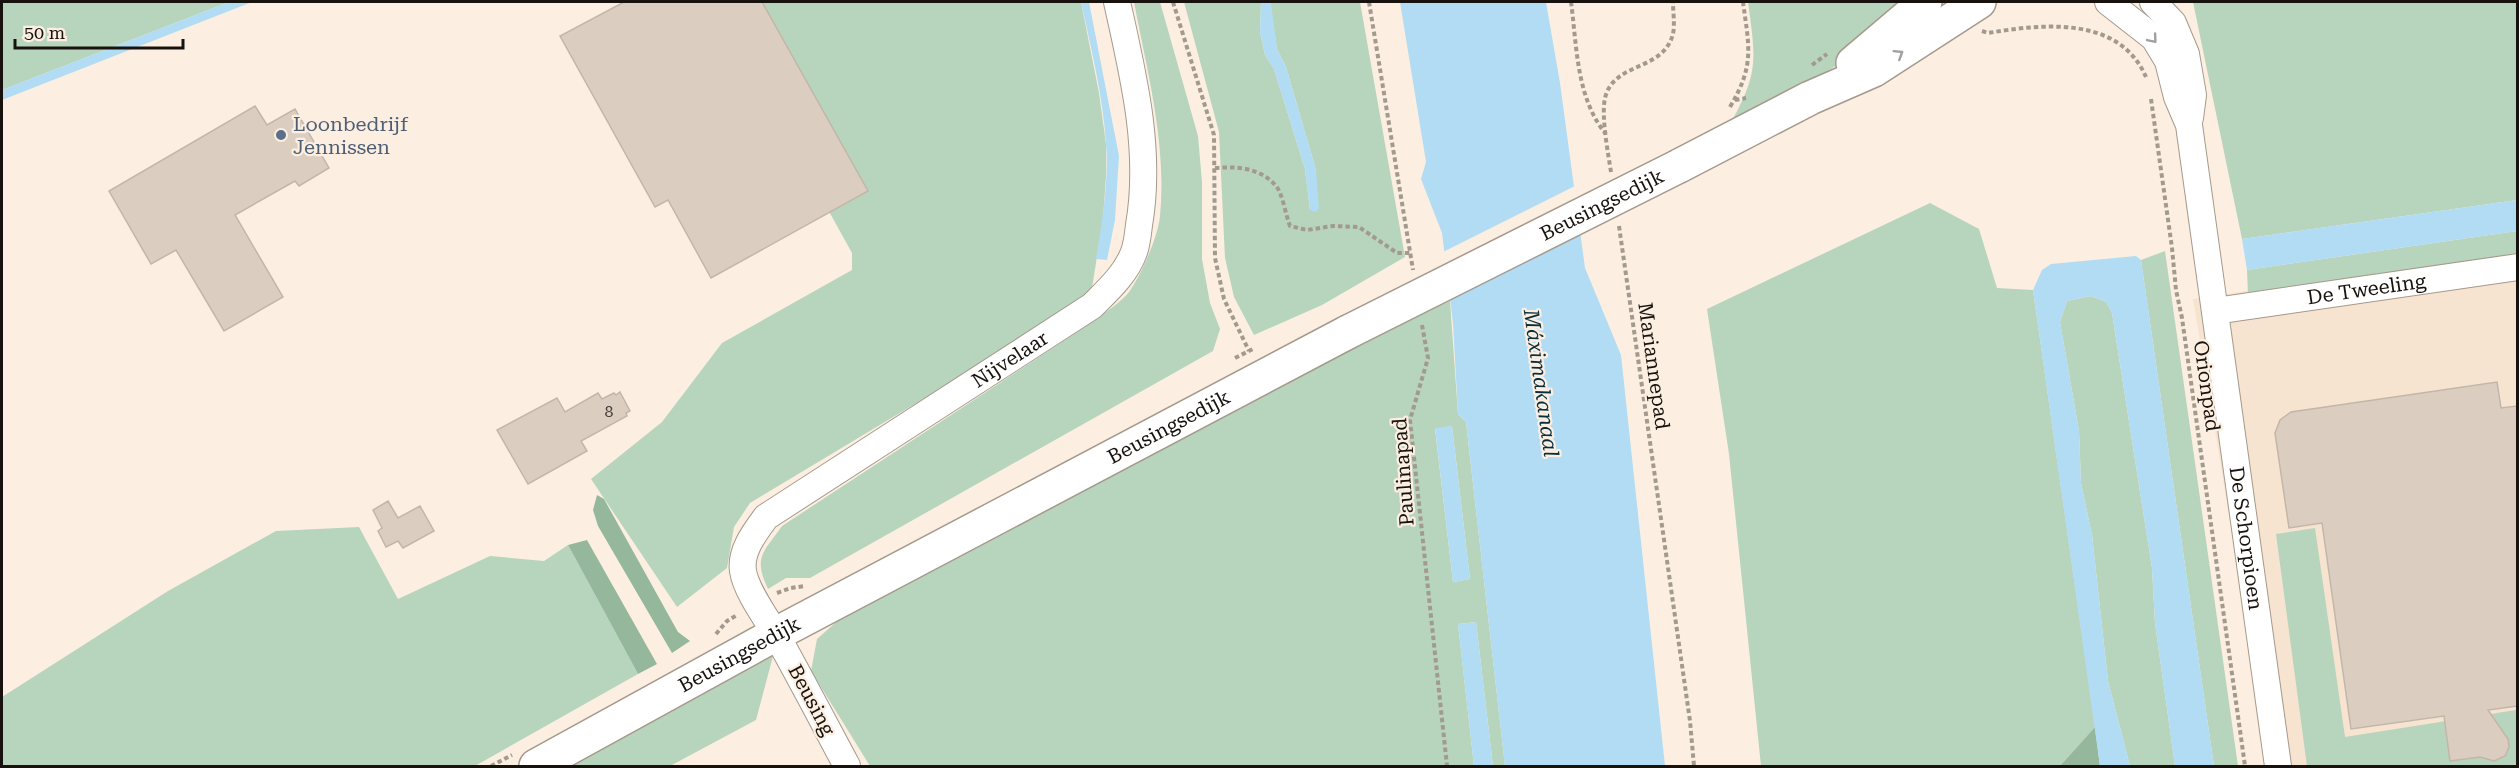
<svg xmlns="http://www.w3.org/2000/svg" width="2519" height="768" font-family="'Roboto Serif',serif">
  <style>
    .built { fill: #f6e3d0 }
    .green { fill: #b7d4bd; fill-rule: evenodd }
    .forest { fill: #95b89d }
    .water { fill: #b1dcf3 }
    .pier { fill: #fcefe1 }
    .building { fill: #dbcec1; stroke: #c3b6a9; stroke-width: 1.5 }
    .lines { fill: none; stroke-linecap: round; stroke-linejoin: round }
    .street-casing { stroke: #a5998c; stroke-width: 28 }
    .secondary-casing { stroke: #a5998c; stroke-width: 36 }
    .path { stroke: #a39a8f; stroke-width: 4; stroke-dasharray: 4.5 3; stroke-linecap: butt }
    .street { stroke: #fff; stroke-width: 26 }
    .secondary { stroke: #fff; stroke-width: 33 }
    .secondary-bridge-casing { stroke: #a5998c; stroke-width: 36; stroke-linecap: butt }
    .secondary-bridge { stroke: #fff; stroke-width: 33 }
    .oneway { stroke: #a2a09f }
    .service-dot { fill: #5c6f8a; stroke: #fcefe1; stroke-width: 2 }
    .labels { text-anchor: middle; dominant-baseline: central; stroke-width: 4.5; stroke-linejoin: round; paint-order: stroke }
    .number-label { font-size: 16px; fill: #48413b }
    .service-label { font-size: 20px; fill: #4e5e75; stroke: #fcefe1; text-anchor: start }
    .street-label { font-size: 20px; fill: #17120e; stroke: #fcefe1 }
    .water-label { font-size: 21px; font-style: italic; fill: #072e3e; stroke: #fcefe1 }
  </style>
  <rect width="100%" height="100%" fill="#fcefe1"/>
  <path class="built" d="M2517,250V766H2271L2193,299Z"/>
  <g class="green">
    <path d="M2,2H229L2,90Z"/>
    <path d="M713,2H1081L1099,93L1106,144V176L1103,219L1092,288L1078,306L750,503L734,527L727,568L677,607L591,479L662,422L722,343L852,270V253Z"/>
    <path d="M1134,2H1160L1198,136L1202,182V259L1210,303L1220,329L1213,351L810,578H786L768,589C753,557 763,553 782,526L1097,319C1107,311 1121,302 1129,292C1141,275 1158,237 1160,216C1167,144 1147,71 1134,2Z"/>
    <path d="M1184,2H1261L1260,32L1265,55L1274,69L1305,169L1310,210L1316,170L1286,67L1277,49L1270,2H1360L1405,257L1322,305L1254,335L1234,297L1225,258L1219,132Z"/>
    <path d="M1748,2H1915L1867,43L1831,69L1729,126C1759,73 1756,61 1748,2Z"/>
    <path d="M2193,2H2517V200L2242,239Z"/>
    <path d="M1930,203L1979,229L1997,288L2033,290L2095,727L2060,766H1761L1729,454L1707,309Z"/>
    <path d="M2517,231V255L2248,295L2247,270Z"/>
    <path d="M2165,251L2238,766H2214L2141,260Z"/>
    <path d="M2091,296L2106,302L2112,313L2152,568L2155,623L2175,766H2130L2108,681L2092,535L2081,483L2079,431L2060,322L2067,301Z"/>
    <path d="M1450,301L1458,414L1466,422L1505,766H1493L1476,622L1458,624L1474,766H870L811,671L817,639L851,609L1324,359ZM1452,426L1470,579L1453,582L1435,429Z"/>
    <path d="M359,527L398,599L490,556L544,561L568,545L638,674L475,766H2V697L168,591L276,531Z"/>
    <path d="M2315,528L2345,737L2516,710L2517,765L2307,766L2276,534Z"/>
    <path d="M773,656L756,720L670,766H573Z"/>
  </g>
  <g class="forest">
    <path d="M597,495L604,499L678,632L690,641L672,653L598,526L593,510Z"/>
    <path d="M587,540L657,664L638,674L568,545Z"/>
    <path d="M2095,727L2100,766H2060Z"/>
  </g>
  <g class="water">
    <path d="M229,2H252L2,100V90Z"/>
    <path d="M1081,2H1089L1119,156L1115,220L1107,260L1096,259C1102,222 1109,182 1106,144C1103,96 1091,48 1081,2Z"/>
    <path d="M1261,2L1271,3L1277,49L1286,67L1316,170L1319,208L1316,212L1310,210L1305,169L1274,69L1265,55L1260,32Z"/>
    <path d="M1400,2H1546L1560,83L1585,268L1621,355L1665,766H1505L1466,422L1458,414L1453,323L1442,233L1421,179L1426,162Z"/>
    <path d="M2517,200V231L2247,270L2242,239Z"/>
    <path d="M2136,256L2141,260L2214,766H2175L2155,623L2152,568L2112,313L2106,302L2091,296L2067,301L2060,322L2079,431L2081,483L2092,535L2108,681L2130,766H2100L2033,290L2042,270L2051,264Z"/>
    <path d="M1452,426L1470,579L1453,582L1435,428Z"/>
    <path d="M1476,622L1493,766H1474L1458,624Z"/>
  </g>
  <path class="pier" d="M1577,185L1583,230L1447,299L1441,253Z"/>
  <g class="building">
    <path d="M624,2H762L868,191L711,278L668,200L655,207L560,36Z"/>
    <path d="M255,106L267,125L295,109L329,168L299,186L295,181L235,215L283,297L224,331L176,250L151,264L109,191Z"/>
    <path d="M2497,382L2501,408L2517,406V706L2488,710L2508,739L2509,747L2505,756L2494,761L2480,757L2450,761L2444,716L2351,729L2322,523L2289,528L2275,433L2280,420L2291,412Z"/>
    <path d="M620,392L630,411L626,413L627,416L581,441L587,451L528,484L497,430L557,398L565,412L598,393L602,399L614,393L616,395Z"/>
    <path d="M388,501L398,518L420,506L434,531L403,548L398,541L386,547L378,531L382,528L373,510Z"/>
  </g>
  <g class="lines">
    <defs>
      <g id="street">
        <path id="s1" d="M2108,2L2154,38L2168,61L2177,97L2189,125L2278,766"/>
        <path d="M2153,2L2173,23L2186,54L2193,95L2190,118"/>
        <path id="s2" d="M2215,311L2518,267"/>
        <path id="s3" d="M847,766C824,723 801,679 777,636C767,619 746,591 743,571C740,551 755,532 766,517L1092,306C1108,290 1126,274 1134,252C1137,244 1138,234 1139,225C1152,150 1133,74 1117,2"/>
      </g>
      <g id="secondary">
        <path d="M1853,63L1925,2"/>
        <path d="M1679,166L1810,98L1874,70L1979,2"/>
        <path id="s4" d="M536,766L776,634L1348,332"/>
      </g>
    </defs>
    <use href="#street" class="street-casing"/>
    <use href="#secondary" class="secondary-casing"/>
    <g class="path">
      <path d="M1173,2L1214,135L1215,258L1224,299L1249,351"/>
      <path d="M1369,2L1413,270"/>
      <path d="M1571,2C1577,46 1576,98 1606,134"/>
      <path d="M1982,31L1988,33C2042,24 2119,15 2146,77"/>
      <path d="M1812,65L1827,54"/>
      <path d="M2151,99L2172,248L2176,290L2182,318L2245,766"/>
      <path d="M1735,100L1746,98"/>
      <path d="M1730,107C1755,65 1749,47 1743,2"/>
      <path d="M1215,168C1237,166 1261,168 1276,186C1282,192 1286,216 1290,226L1307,230L1333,226L1359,227L1397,253H1411"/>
      <path d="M1611,172C1608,153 1601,116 1605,98C1614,61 1663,72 1673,34C1675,24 1673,12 1673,2"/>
      <path d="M1619,226L1690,721L1694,766"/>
      <path d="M1422,325L1428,358L1410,420L1447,766"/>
      <path d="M1235,358L1255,348"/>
      <path d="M777,593L791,588L805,586"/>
      <path d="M716,634L727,621L737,615"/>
      <path d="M491,766L512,755"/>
    </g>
    <use href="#street" class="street"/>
    <use href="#secondary" class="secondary"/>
    <defs>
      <g id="secondary-bridge">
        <path id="s5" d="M1348,332L1679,166"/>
      </g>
    </defs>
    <use href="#secondary-bridge" class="secondary-bridge-casing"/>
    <use href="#secondary-bridge" class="secondary-bridge"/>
  </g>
  <defs><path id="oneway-chevron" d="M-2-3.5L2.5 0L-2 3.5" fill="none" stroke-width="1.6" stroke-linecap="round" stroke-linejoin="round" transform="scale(1.5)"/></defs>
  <g class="oneway">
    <use href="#oneway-chevron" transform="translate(2153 39) rotate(50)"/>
    <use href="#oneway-chevron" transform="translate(1899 54) rotate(-32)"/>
  </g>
  <circle class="service-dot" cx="281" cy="135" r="6"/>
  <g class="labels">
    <g class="number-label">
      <text x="609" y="411">8</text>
    </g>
    <g class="service-label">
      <text x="293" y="124">Loonbedrijf<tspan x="293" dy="23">Jennissen</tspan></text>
    </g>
    <g class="street-label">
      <text stroke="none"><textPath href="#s5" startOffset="284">Beusingsedijk</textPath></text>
      <text stroke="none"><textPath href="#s2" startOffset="153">De Tweeling</textPath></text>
      <text stroke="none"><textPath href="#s3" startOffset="572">Nijvelaar</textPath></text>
      <text transform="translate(1654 366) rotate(82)">Mariannepad</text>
      <text transform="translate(2207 386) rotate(82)">Orionpad</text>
      <text stroke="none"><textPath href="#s4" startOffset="718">Beusingsedijk</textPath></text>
      <text transform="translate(1403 472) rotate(-94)">Paulinapad</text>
      <text stroke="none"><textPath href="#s1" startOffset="570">De Schorpioen</textPath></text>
      <text stroke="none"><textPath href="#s4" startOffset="232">Beusingsedijk</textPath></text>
      <text transform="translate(812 700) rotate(62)">Beusing</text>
    </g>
    <g class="water-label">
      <text transform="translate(1541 383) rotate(82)">Máximakanaal</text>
    </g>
  </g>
  <rect width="2519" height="768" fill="none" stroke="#17120e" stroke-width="6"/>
  <path d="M15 39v9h168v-9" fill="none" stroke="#17120e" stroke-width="3"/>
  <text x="24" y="39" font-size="18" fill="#17120e" stroke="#fcefe1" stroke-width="4.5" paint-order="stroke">50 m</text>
</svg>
